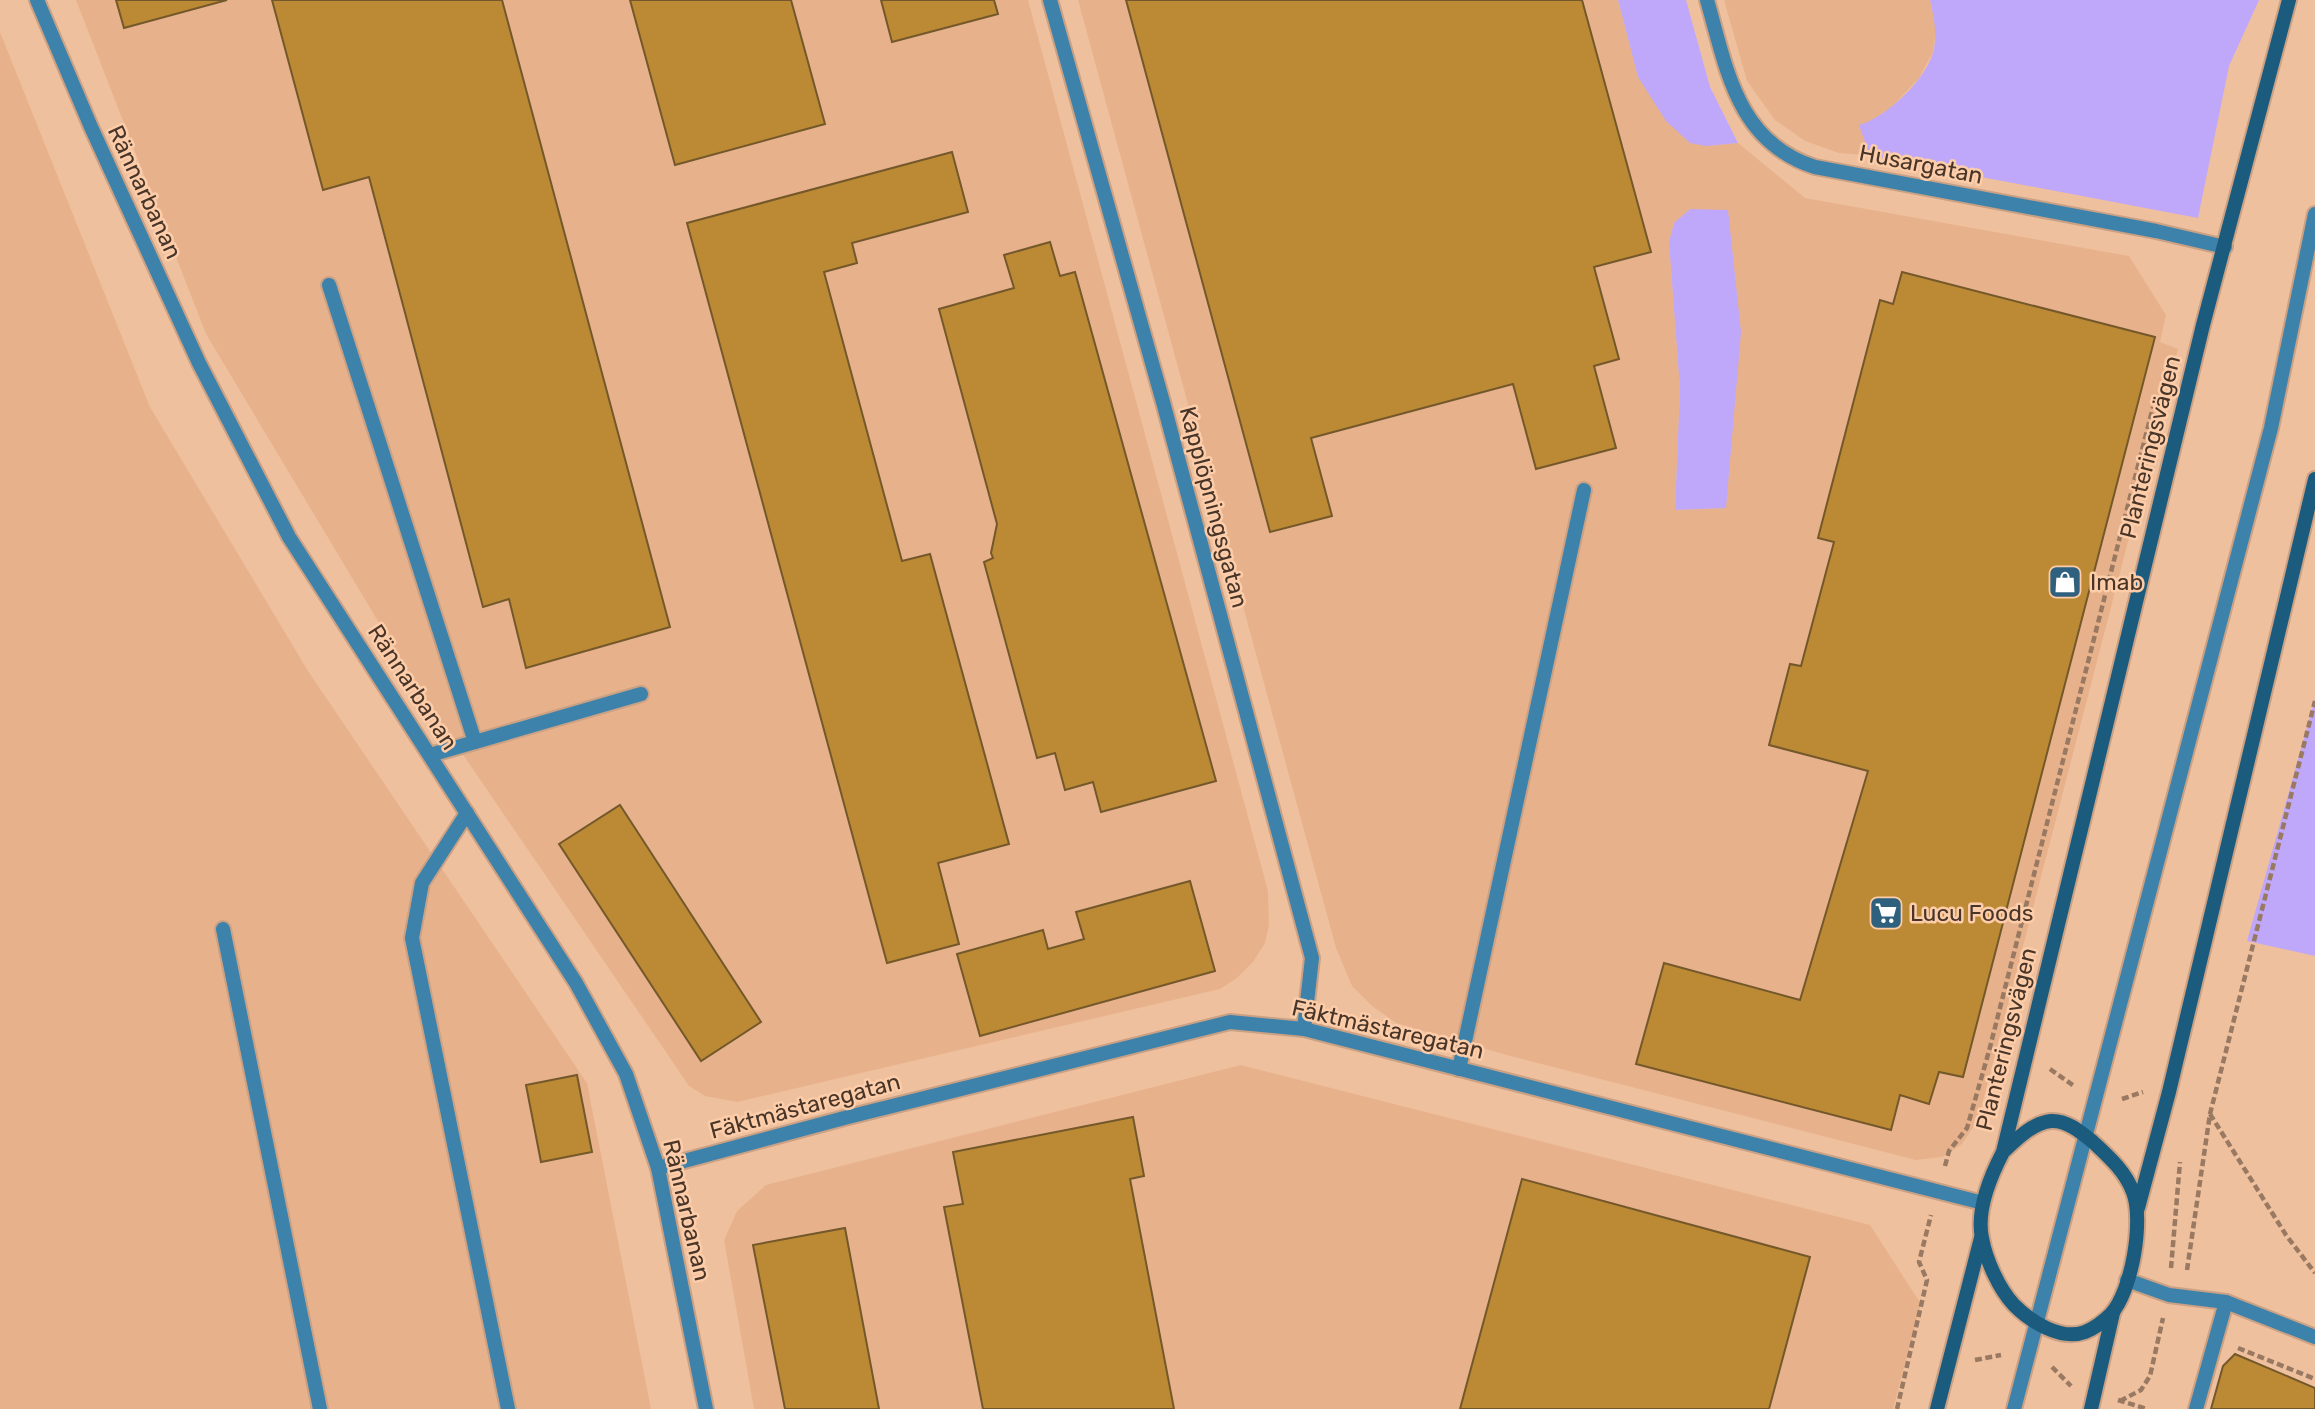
<svg xmlns="http://www.w3.org/2000/svg" width="2315" height="1409" font-family="Rubik,sans-serif">
  <style>
    .built { fill: #e7b28b; fill-rule: evenodd }
    .green { fill: #bfa7f9 }
    .building { fill: #bc8a34; stroke: #74582b; stroke-width: 2 }
    .lines { fill: none; stroke-linecap: round; stroke-linejoin: round }
    .lane-casing { stroke: #caa184; stroke-width: 18 }
    .street-casing { stroke: #caa184; stroke-width: 18 }
    .secondary-casing { stroke: #caa184; stroke-width: 18 }
    .path { stroke: #997961; stroke-width: 4.5; stroke-dasharray: 7 3.5; stroke-linecap: butt }
    .lane { stroke: #3d82ab; stroke-width: 14 }
    .street { stroke: #3d82ab; stroke-width: 14 }
    .secondary { stroke: #1b5b7d; stroke-width: 14 }
    .labels { text-anchor: middle; dominant-baseline: central; stroke-width: 5; stroke-linejoin: round; paint-order: stroke }
    .street-label { font-size: 23px; fill: #483528; stroke: #fdcdaa }
    .poi-label { font-size: 23px; fill: #483528; stroke: #fdcdaa; text-anchor: start }
  </style>
  <rect width="100%" height="100%" fill="#efc09e"/>
  <g class="built">
    <path d="M76,0H1028L1268,891L1269,925L1265,943L1253,962L1237,978L1220,989L737,1102L705,1096L689,1086L421,693L206,334Z"/>
    <path d="M1078,0H1618L1638,77L1706,146L1738,143L1805,198L2129,256L2166,315L2160,342L2178,349L1978,1120L1962,1144L1942,1157L1916,1160L1503,1054L1396,1023L1372,1006L1352,986L1336,948ZM1690,209L1726,508L1675,510L1680,389L1669,242L1674,223Z"/>
    <path d="M1724,0H1930L1936,27L1933,52L1919,78L1891,108L1869,122L1865,155L1839,153L1805,141L1775,120L1747,81Z"/>
    <path d="M0,32L150,407L308,671L587,1083L651,1409H0Z"/>
    <path d="M1241,1065L1870,1225L1921,1304L1893,1409H754L724,1240L737,1211L766,1185Z"/>
  </g>
  <g class="green">
    <path d="M1618,0H1686L1710,87L1738,143L1706,146L1690,143L1666,121L1638,77Z"/>
    <path d="M1930,0H2259L2229,66L2198,218L1865,155V142L1859,125C1886,118 1928,78 1934,49C1937,32 1934,17 1930,0Z"/>
    <path d="M1690,209L1728,210L1741,332L1726,508L1675,510L1680,389L1669,242L1674,223Z"/>
    <path d="M2315,699V956L2247,941Z"/>
  </g>
  <g class="building">
    <path d="M116,0H227L124,28Z"/>
    <path d="M272,0H502L670,627L526,668L509,599L483,607L369,177L323,190Z"/>
    <path d="M630,0H791L825,124L675,165Z"/>
    <path d="M881,0H994L998,14L892,42Z"/>
    <path d="M1126,0H1582L1651,252L1594,267L1619,359L1594,366L1616,448L1536,469L1513,384L1311,438L1332,516L1270,532Z"/>
    <path d="M952,152L968,212L852,243L857,263L824,272L902,561L930,554L1009,844L938,863L959,944L887,963L687,223Z"/>
    <path d="M1050,242L1060,276L1075,272L1216,781L1101,812L1093,782L1065,790L1055,753L1037,758L984,562L993,558L991,553L997,524L939,309L1014,288L1004,255Z"/>
    <path d="M1902,272L2155,337L1963,1077L1939,1072L1929,1104L1900,1095L1891,1130L1636,1064L1664,963L1800,1000L1868,771L1769,745L1790,664L1801,666L1834,542L1818,538L1880,300L1893,304Z"/>
    <path d="M620,805L761,1022L701,1061L559,844Z"/>
    <path d="M1190,881L1215,971L980,1036L957,954L1043,930L1048,949L1084,939L1076,912Z"/>
    <path d="M577,1075L592,1152L541,1162L526,1085Z"/>
    <path d="M1133,1117L1144,1176L1130,1179L1174,1409H983L944,1207L963,1204L953,1152Z"/>
    <path d="M1522,1179L1810,1257L1769,1409H1460Z"/>
    <path d="M845,1228L879,1409H785L753,1245Z"/>
    <path d="M2235,1354L2315,1388V1409H2211L2223,1366Z"/>
  </g>
  <g class="lines">
    <defs>
      <g id="lane">
        <path d="M329,285L475,742"/>
        <path d="M430,755L641,694"/>
        <path d="M467,813L422,883L412,938L508,1409"/>
        <path d="M223,929L320,1409"/>
        <path d="M1459,1069L1584,490"/>
        <path d="M2014,1409L2271,428L2315,214"/>
      </g>
      <g id="street">
        <path d="M37,0L91,127L199,363L289,537L576,983L626,1074L658,1168L706,1409"/>
        <path d="M1050,0L1163,402L1312,958L1304,1029"/>
        <path d="M1707,0C1727,70 1737,142 1815,167L2156,231L2225,247"/>
        <path d="M658,1168L848,1117L1230,1022L1304,1029L1983,1203"/>
        <path d="M2127,1280L2169,1295L2226,1302L2315,1337"/>
        <path d="M2196,1409L2226,1302"/>
      </g>
      <g id="secondary">
        <path d="M2003,1152C2016,1140 2032,1123 2051,1121C2067,1120 2082,1133 2093,1142C2109,1157 2125,1171 2133,1192C2144,1220 2132,1291 2111,1314C2104,1321 2095,1328 2085,1332C2061,1341 2031,1322 2014,1305C1999,1289 1986,1260 1982,1238C1976,1210 1990,1177 2003,1152L2203,325L2289,0"/>
        <path d="M2138,1208L2169,1092L2315,479"/>
        <path d="M1937,1409L1981,1238"/>
        <path d="M2091,1409L2113,1313"/>
      </g>
    </defs>
    <use href="#lane" class="lane-casing"/>
    <use href="#street" class="street-casing"/>
    <use href="#secondary" class="secondary-casing"/>
    <g class="path">
      <path d="M2050,1069L2074,1086"/>
      <path d="M2122,1099L2143,1092"/>
      <path d="M2210,1114L2286,1235L2315,1273"/>
      <path d="M1945,1166L1949,1151L1967,1128L1989,1051L2153,407"/>
      <path d="M2171,1268L2180,1162"/>
      <path d="M2187,1270L2210,1114L2315,701"/>
      <path d="M2238,1348L2315,1379"/>
      <path d="M1975,1360L2001,1355"/>
      <path d="M2052,1367L2071,1386"/>
      <path d="M2118,1400L2147,1409"/>
      <path d="M2120,1401L2141,1390L2150,1376L2163,1318"/>
      <path d="M1897,1409L1927,1280L1919,1262L1931,1215"/>
    </g>
    <use href="#lane" class="lane"/>
    <use href="#street" class="street"/>
    <use href="#secondary" class="secondary"/>
  </g>
  <defs>
    <symbol id="shop-square" viewBox="-11 -11 22 22"><rect x="-9" y="-9" width="18" height="18" rx="4" fill="#2f617e" stroke="#fdcdaa"/><path d="M-5-2.5h2.3a2.7 3.5 0 0 1 5.4 0H5L5.5 6h-11ZM-1.5-2.5h3a1.5 2.3 0 0 0-3 0Z" fill="#fff"/></symbol>
    <symbol id="supermarket-square" viewBox="-11 -11 22 22"><rect x="-9" y="-9" width="18" height="18" rx="4" fill="#2f617e" stroke="#fdcdaa"/><path d="M-6-5.5h2.5l.6 2H6L4.5 2H-2.5L-4.4-4H-6ZM-1.5 3.2a1.3 1.3 0 1 0 .1 0ZM3 3.2a1.3 1.3 0 1 0 .1 0Z" fill="#fff"/></symbol>
  </defs>
  <g fill-rule="evenodd">
    <use href="#shop-square" x="2046" y="563" width="38" height="38"/>
    <use href="#supermarket-square" x="1867" y="894" width="38" height="38"/>
  </g>
  <g class="labels">
    <g class="street-label">
      <text transform="translate(1921 164) rotate(11)">Husargatan</text>
      <text transform="translate(145 192) rotate(65)">Rännarbanan</text>
      <text transform="translate(2150 447) rotate(-76)">Planteringsvägen</text>
      <text transform="translate(1214 507) rotate(75)">Kapplöpningsgatan</text>
      <text transform="translate(413 687) rotate(57)">Rännarbanan</text>
      <text transform="translate(1388 1029) rotate(13)">Fäktmästaregatan</text>
      <text transform="translate(2006 1039) rotate(-76)">Planteringsvägen</text>
      <text transform="translate(805 1106) rotate(-15)">Fäktmästaregatan</text>
      <text transform="translate(687 1210) rotate(77)">Rännarbanan</text>
    </g>
    <g class="poi-label">
      <text x="2090" y="582">Imab</text>
      <text x="1910" y="913">Lucu Foods</text>
    </g>
  </g>
</svg>
